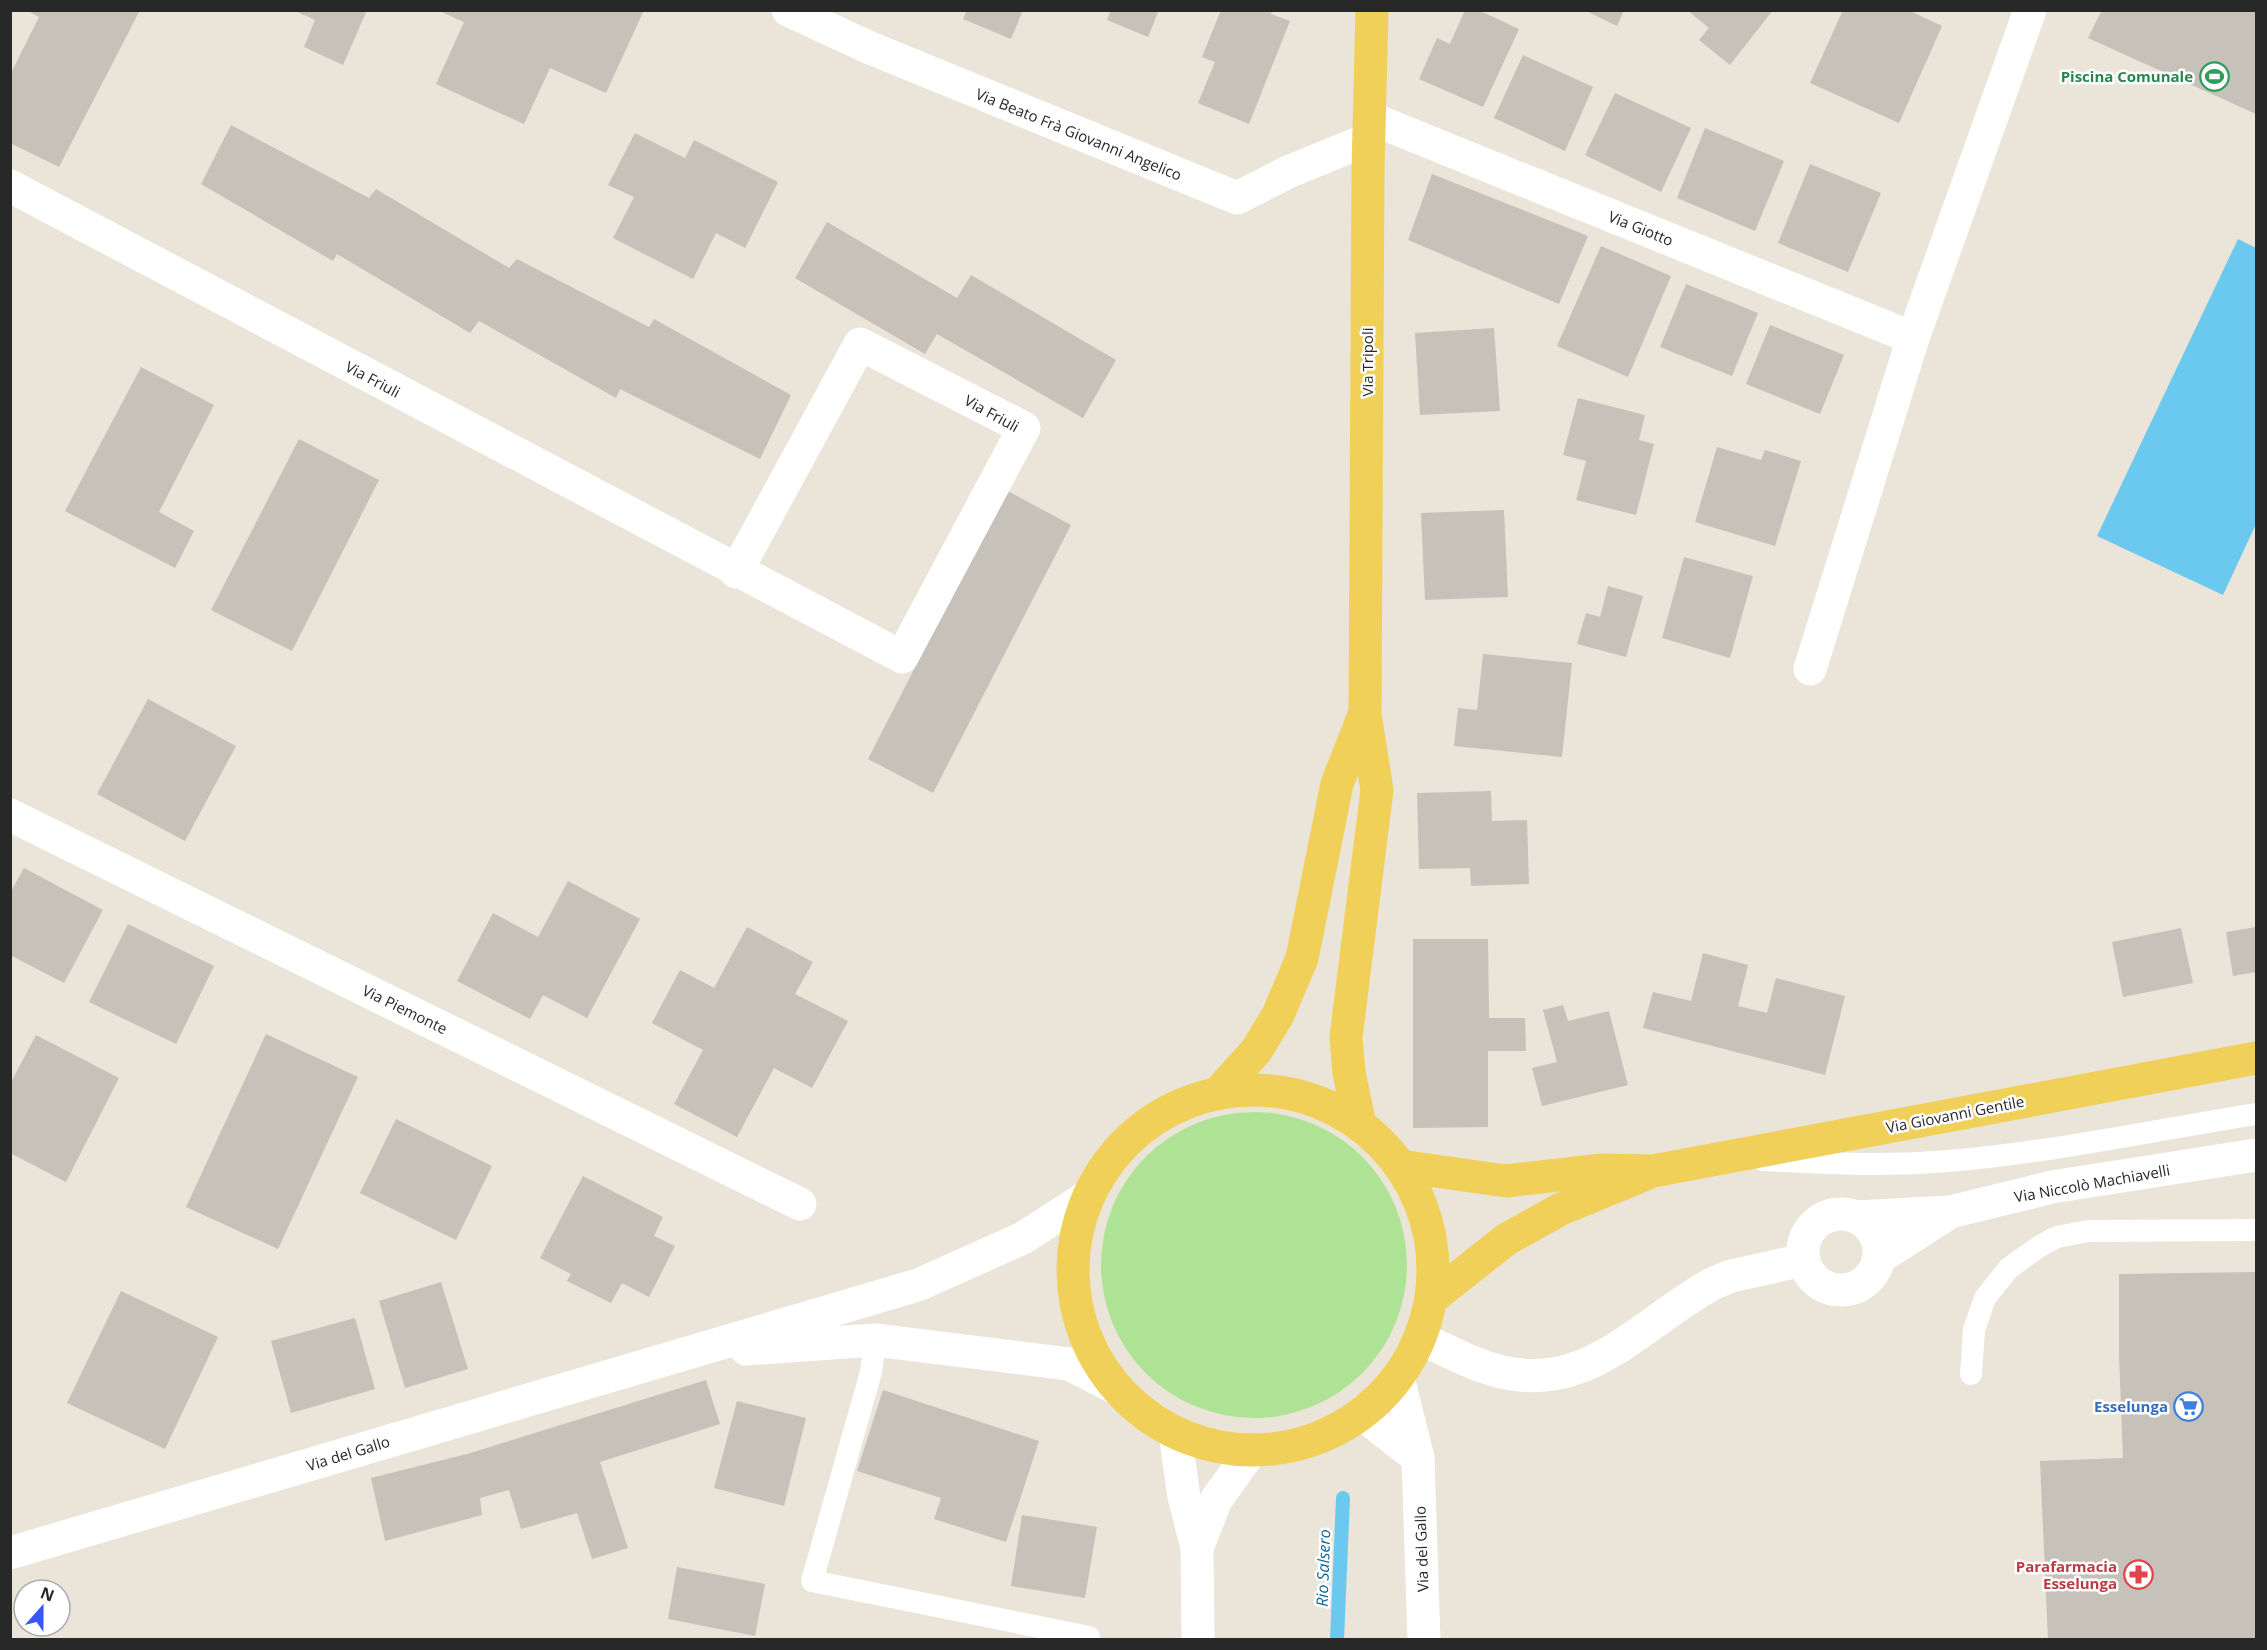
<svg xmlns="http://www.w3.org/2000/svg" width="2267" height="1650" font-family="'Open Sans',sans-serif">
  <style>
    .green { fill: #aee295 }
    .water { fill: #6bc8ee }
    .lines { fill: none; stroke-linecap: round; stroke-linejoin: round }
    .stream { stroke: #6bc8ee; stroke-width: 14 }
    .building { fill: #c6c1b9 }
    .lane { stroke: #fff; stroke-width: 22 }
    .street { stroke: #fff; stroke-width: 33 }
    .secondary { stroke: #fff; stroke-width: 33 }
    .primary { stroke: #f0d059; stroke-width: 33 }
    .labels { text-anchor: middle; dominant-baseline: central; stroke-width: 5; stroke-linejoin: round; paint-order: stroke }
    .leisure-label { font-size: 15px; font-weight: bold; fill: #27864d; stroke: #fff; text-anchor: end }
    .street-label { font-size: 15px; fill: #282828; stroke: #fff }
    .shop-label { font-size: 15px; font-weight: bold; fill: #366cbe; stroke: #fff; text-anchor: end }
    .health-label { font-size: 15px; font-weight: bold; fill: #be3a42; stroke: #fff; text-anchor: end }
    .water-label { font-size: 16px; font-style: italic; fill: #0d6597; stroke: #fff }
  </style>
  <rect width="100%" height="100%" fill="#ebe4d9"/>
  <circle class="green" cx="1254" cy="1265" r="153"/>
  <path class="water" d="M2238,239L2256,248V524L2223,595L2097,536Z"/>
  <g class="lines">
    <path class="stream" d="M1337,1640L1343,1498"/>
  </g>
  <g class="building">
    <path d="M26,10H140L59,167L10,143V75L39,17Z"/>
    <path d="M293,10H367L343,65L304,47L315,20Z"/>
    <path d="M437,10H644L606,93L550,68L524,124L436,84L464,22Z"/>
    <path d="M967,10H1023L1011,39L963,19Z"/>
    <path d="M1111,10H1159L1148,37L1107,20Z"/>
    <path d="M1221,10H1272L1271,14L1290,21L1249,124L1198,103L1215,62L1202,57Z"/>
    <path d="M1465,10H1478L1519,29L1483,107L1419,79L1437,38L1450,44Z"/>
    <path d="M1584,10H1624L1617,26Z"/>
    <path d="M1687,10H1773L1730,65L1699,40L1709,28Z"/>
    <path d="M1843,10H1908L1942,26L1899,123L1810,83Z"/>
    <path d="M2102,10H2256V114L2088,38Z"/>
    <path d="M1523,55L1593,87L1565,151L1494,118Z"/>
    <path d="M1615,93L1691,128L1661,192L1585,155Z"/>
    <path d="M231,125L369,198L376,189L509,268L517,259L649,327L654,319L791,395L760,459L620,389L616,398L479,321L470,333L337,254L333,261L201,184Z"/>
    <path d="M1705,128L1784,161L1755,231L1677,198Z"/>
    <path d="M635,133L685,158L694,140L778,182L745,248L716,233L693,279L613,238L634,197L608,185Z"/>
    <path d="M1810,164L1881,193L1848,272L1778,243Z"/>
    <path d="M1432,174L1588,236L1559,304L1408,240Z"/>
    <path d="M827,222L957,298L971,275L1116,360L1083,418L937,334L925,354L795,278Z"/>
    <path d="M1601,246L1671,276L1628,377L1557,346Z"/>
    <path d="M1686,284L1758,313L1732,376L1660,347Z"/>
    <path d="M1770,325L1844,355L1820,414L1746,384Z"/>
    <path d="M1494,328L1500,411L1420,415L1415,333Z"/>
    <path d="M141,367L214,405L159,512L194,531L175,568L65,511Z"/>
    <path d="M1578,398L1645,415L1639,440L1654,444L1636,515L1576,500L1586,461L1563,455Z"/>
    <path d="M299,439L379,480L292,651L211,610Z"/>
    <path d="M1717,447L1761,460L1765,450L1801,461L1775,546L1695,522Z"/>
    <path d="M1006,490L1071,525L933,793L868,759Z"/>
    <path d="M1504,510L1508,597L1425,600L1421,513Z"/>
    <path d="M1684,557L1753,576L1730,658L1662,638Z"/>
    <path d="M1608,586L1643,596L1626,657L1577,644L1586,613L1600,617Z"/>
    <path d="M1483,654L1572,663L1562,757L1454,746L1458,708L1477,710Z"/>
    <path d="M148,699L236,746L185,841L97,794Z"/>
    <path d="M1491,791L1492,821L1527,820L1529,884L1471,886L1470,868L1419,869L1417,793Z"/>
    <path d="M24,868L103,910L64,983L10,955V893Z"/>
    <path d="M568,881L640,919L587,1018L543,995L530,1019L457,981L493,913L538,937Z"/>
    <path d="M128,924L214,966L176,1044L89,1002Z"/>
    <path d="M747,927L813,962L795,994L848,1021L812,1088L774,1068L737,1137L674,1104L703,1050L652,1023L680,970L714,988Z"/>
    <path d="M2256,927V972L2233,976L2226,932Z"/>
    <path d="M2181,928L2193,983L2123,997L2112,942Z"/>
    <path d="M1413,939H1488L1489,1018H1525L1526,1051H1488V1127L1413,1128Z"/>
    <path d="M1703,953L1748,965L1738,1006L1767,1013L1776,978L1845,996L1825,1075L1643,1028L1653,992L1691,1001Z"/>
    <path d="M1563,1005L1568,1021L1609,1011L1628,1085L1542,1106L1532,1068L1557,1062L1543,1010Z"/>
    <path d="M266,1034L358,1077L278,1249L186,1207Z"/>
    <path d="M36,1035L119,1078L66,1182L10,1153V1084Z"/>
    <path d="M396,1119L492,1166L456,1240L360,1193Z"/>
    <path d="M583,1176L663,1217L654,1236L675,1246L649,1297L622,1283L611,1303L567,1281L571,1274L540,1258Z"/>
    <path d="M2256,1272V1640H2048L2040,1461L2123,1458L2119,1355V1274Z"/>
    <path d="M441,1282L468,1369L405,1388L379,1301Z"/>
    <path d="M121,1291L218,1337L165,1449L67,1403Z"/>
    <path d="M355,1318L375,1389L291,1413L271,1341Z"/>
    <path d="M706,1380L720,1424L600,1462L628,1548L592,1559L577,1513L521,1529L509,1490L480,1498L482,1515L385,1541L371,1478L467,1454Z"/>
    <path d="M883,1390L1039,1441L1006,1542L934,1519L941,1498L857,1471Z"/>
    <path d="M737,1401L806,1418L784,1506L714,1488Z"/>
    <path d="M1022,1515L1097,1527L1085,1598L1011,1586Z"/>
    <path d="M677,1567L765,1584L755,1636L668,1619Z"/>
  </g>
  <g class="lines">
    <g class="lane">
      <path d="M1763,1160C1821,1163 1878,1166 1936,1162C2044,1154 2150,1131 2256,1114"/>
      <path d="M875,1340L871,1372L812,1581L1089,1637"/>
      <path d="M1971,1374L1974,1330L1985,1298L2009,1268L2040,1246L2057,1237L2088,1231L2256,1230"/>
    </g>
    <g class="street">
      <path d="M788,10L868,47L1237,198L1288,172L1369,139"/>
      <path d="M1370,118L1913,338"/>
      <path d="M10,186L902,657L1024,428L860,344L736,572"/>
      <path d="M1810,669L1913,338L2030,10"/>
      <path d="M10,815L800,1204"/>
      <circle cx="1841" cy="1252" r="38"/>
      <path d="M1856,1217L1950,1212L2052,1187L2256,1155"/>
      <path d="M1880,1257L1949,1213"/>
      <path d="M1421,1339C1443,1348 1465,1361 1488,1368C1583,1400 1638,1325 1712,1284L1731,1276L1804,1260"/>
      <path d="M1398,1378L1418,1458L1424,1640"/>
      <path d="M1362,1414L1418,1458"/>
      <path d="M1175,1433L1184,1497L1197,1548L1198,1640"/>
      <path d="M1197,1548L1216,1500L1251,1451"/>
    </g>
    <g class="secondary">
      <path d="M746,1349L875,1340L1069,1364L1116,1388"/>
      <path d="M10,1553L918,1285L1023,1238L1088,1196"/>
    </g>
    <g class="primary">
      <circle cx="1253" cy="1270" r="180"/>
      <path d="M1218,1093L1256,1051L1278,1015L1302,958L1337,784L1364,715"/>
      <path d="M1360,1125L1349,1073L1346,1037L1377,790L1365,714L1368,169L1372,10"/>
      <path d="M1400,1166L1506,1181L1602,1170L1653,1171L2256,1058"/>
      <path d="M1432,1298L1507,1239L1561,1209L1646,1174"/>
    </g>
  </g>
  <defs>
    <symbol id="stadium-ring" viewBox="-11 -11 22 22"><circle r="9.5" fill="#fff" stroke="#2e9e5b" stroke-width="1.5"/><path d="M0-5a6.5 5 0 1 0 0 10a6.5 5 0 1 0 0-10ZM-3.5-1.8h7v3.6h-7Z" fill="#2e9e5b"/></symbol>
    <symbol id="supermarket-ring" viewBox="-11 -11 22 22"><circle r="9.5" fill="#fff" stroke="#3f7fe0" stroke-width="1.5"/><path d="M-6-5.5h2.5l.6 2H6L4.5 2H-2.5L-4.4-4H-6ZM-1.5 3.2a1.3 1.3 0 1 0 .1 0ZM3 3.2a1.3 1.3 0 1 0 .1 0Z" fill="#3f7fe0"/></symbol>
    <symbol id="pharmacy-ring" viewBox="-11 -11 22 22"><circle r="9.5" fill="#fff" stroke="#e0444e" stroke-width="1.5"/><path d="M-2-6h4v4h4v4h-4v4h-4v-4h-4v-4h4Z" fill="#e0444e"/></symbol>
  </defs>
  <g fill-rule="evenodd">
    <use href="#stadium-ring" x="2198" y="60" width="33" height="33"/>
    <use href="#supermarket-ring" x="2172" y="1390" width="33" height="33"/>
    <use href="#pharmacy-ring" x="2122" y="1558" width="33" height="33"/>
  </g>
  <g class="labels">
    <g class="leisure-label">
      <text x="2193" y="76">Piscina Comunale</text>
    </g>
    <g class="street-label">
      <text transform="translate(1079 134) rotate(22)">Via Beato Frà Giovanni Angelico</text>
      <text transform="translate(1641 228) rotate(22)">Via Giotto</text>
      <text transform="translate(1367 362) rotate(-90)">Via Tripoli</text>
      <text transform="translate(373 379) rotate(28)">Via Friuli</text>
      <text transform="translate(992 413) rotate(29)">Via Friuli</text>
      <text transform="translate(405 1009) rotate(26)">Via Piemonte</text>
      <text transform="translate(1955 1114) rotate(-11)">Via Giovanni Gentile</text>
      <text transform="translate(2092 1183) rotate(-10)">Via Niccolò Machiavelli</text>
      <text transform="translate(348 1453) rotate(-17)">Via del Gallo</text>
      <text transform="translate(1421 1549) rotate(-92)">Via del Gallo</text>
    </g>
    <g class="shop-label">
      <text x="2168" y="1406">Esselunga</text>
    </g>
    <g class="health-label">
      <text x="2117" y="1566">Parafarmacia<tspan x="2117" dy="17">Esselunga</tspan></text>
    </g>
    <g class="water-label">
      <text transform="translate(1323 1568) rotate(-88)">Rio Salsero</text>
    </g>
  </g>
  <rect width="2267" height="1650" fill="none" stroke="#282828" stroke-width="24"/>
  <g transform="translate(42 1608) rotate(21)"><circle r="28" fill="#ffffff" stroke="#a9a9a9" stroke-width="1.5"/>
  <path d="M0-4.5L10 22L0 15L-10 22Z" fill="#3757fa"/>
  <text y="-9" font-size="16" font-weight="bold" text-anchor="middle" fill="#282828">N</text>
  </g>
</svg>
